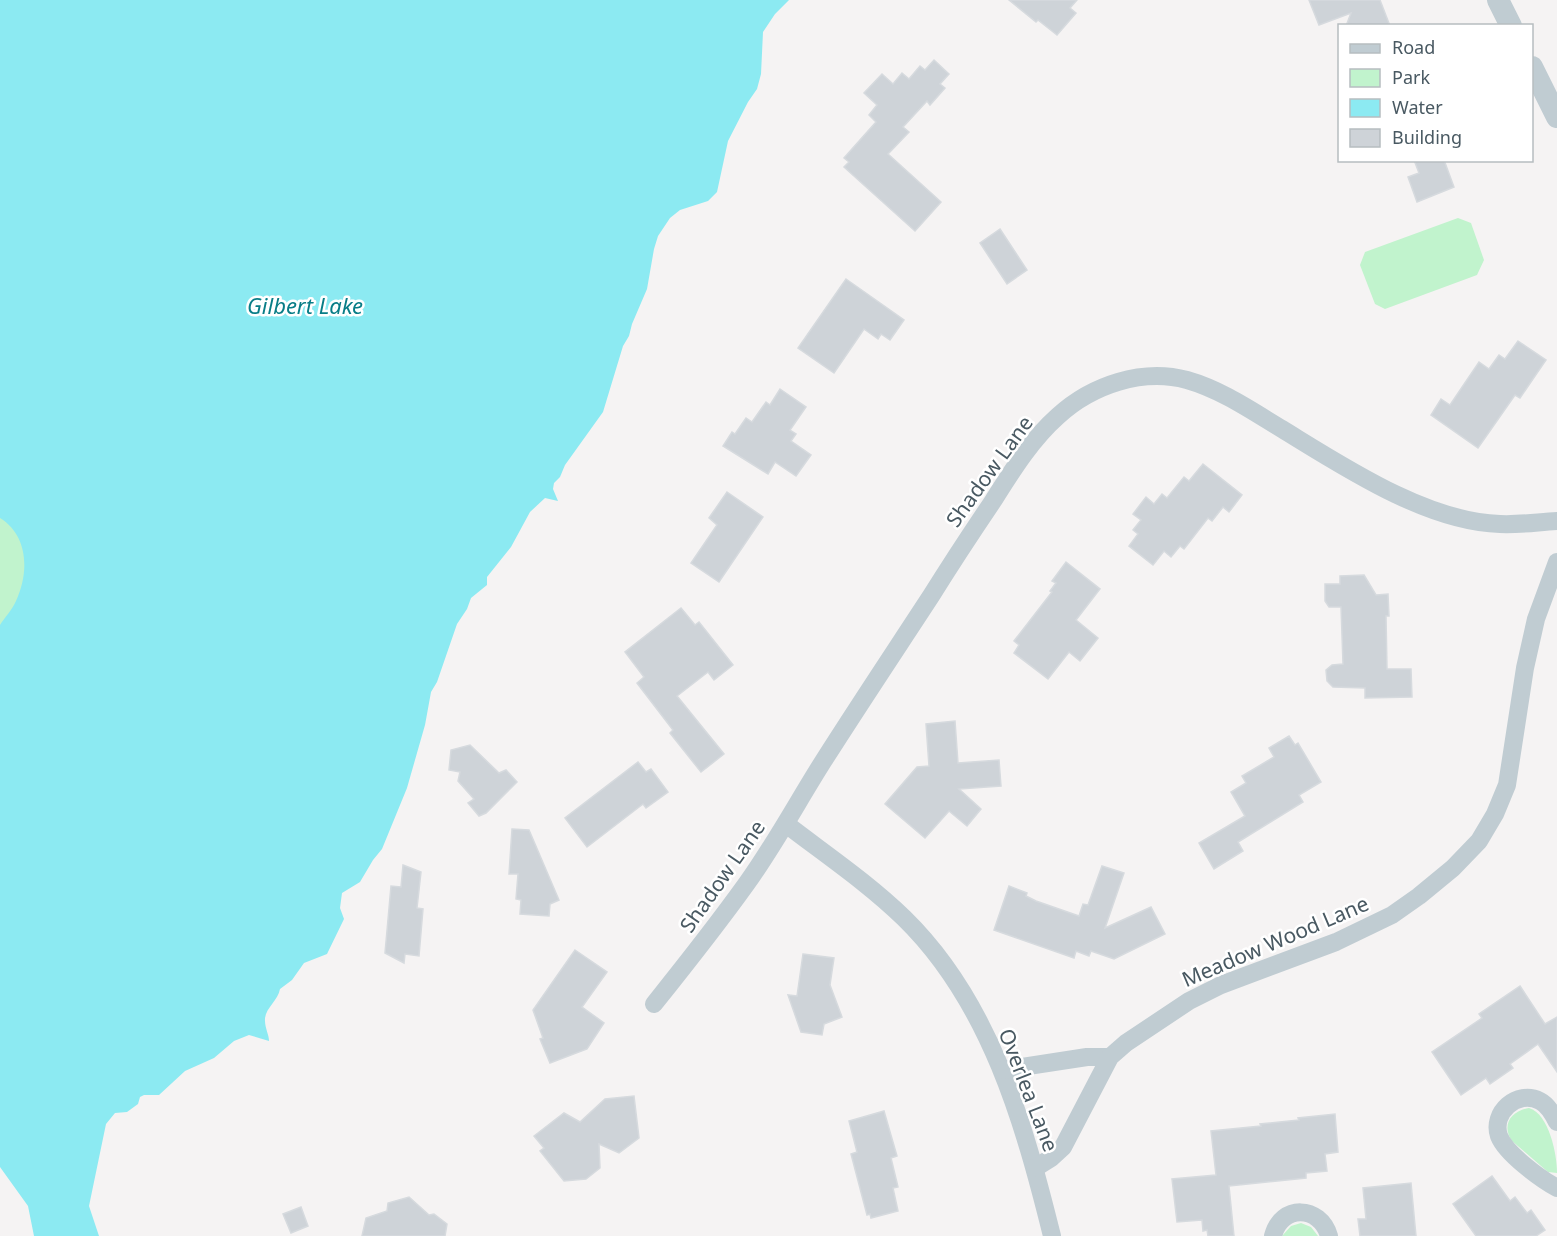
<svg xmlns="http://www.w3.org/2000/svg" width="1557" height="1236" font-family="'Noto Sans',sans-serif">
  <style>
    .green { fill: #c1f3cd }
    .water { fill: #8ceaf2 }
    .building { fill: #ced3d8; stroke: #d6dade; stroke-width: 1.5 }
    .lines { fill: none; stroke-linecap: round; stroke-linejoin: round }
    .minor { stroke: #c0ccd2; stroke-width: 18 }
    .tertiary { stroke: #c0ccd2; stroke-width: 22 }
    .labels { text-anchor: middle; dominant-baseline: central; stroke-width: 5; stroke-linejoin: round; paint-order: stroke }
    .street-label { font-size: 21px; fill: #495962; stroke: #fff }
    .water-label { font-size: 22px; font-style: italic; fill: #087d87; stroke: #fff }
  </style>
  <rect width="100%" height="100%" fill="#f5f3f3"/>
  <g class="green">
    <path d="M1458,218L1471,223L1484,260L1477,275L1385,309L1375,304L1360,265L1365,252Z"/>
    <path d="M53,445L0,706V451Z"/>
    <path d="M1529,1108C1549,1114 1557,1154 1557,1173L1548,1172L1512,1141C1501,1125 1511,1111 1529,1108Z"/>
    <path d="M1301,1223L1311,1227L1318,1236H1282L1291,1226Z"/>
  </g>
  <path class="water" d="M0,0H789L775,14L763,32L761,74L757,89L748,102L728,141L717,192L708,201L680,210L670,218L658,236L654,249L647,289L632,324L629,336L623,346L603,412L565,465L560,477L554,483L553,489L558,501L545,498L530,512L511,547L487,577V585L471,598L467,609L457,624L437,682L431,692L425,725L407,788L382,849L373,860L360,882L342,893L340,908L344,919L327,954L304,963L292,980L280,989C278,1001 264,1009 265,1021C265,1028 269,1035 269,1041L249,1035L234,1041L214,1058L185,1071L159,1095H144L140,1097L138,1104L127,1112L115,1113L106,1124L89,1206L99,1236H34L28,1206L0,1167V625C5,617 12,610 16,601C29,573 29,536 0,518Z"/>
  <g class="building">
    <path d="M1009,0H1077L1070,8L1076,13L1057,35L1038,20L1036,22Z"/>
    <path d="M1309,0H1380L1390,26H1346L1351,13L1319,25Z"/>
    <path d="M934,60L949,74L940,84L945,88L930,105L927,101L903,127L909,132L888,154L941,202L915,231L844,167L849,162L844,158L876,122L869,115L877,105L864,93L882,74L893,84L902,73L909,79L920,66L925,70Z"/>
    <path d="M1414,160H1444L1454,187L1417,202L1408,177L1419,173Z"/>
    <path d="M1000,229L1027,270L1007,284L980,243Z"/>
    <path d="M846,279L904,320L890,340L881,334L878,339L864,329L834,373L798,348Z"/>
    <path d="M1518,341L1546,360L1520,398L1515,395L1478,448L1431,415L1441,399L1450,405L1479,362L1489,369L1499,355L1505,359Z"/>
    <path d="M780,389L806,407L790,430L796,434L791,441L811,455L796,476L775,462L768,474L723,446L732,432L735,434L746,418L752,422L766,402L770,405Z"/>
    <path d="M1203,464L1242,495L1229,512L1223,507L1212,521L1208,518L1184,549L1180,546L1171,557L1164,551L1153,565L1129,546L1138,534L1133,530L1141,520L1133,514L1146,497L1154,504L1162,494L1167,498L1184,477L1189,481Z"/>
    <path d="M727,492L763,517L719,582L691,563L717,525L709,518Z"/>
    <path d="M1066,562L1100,589L1076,620L1098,638L1080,661L1069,652L1048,679L1014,653L1019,645L1014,641L1052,592L1050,591L1056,583L1052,581Z"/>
    <path d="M1364,575L1376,595L1388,594L1389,616H1386L1387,669H1411L1412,697L1365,698V688L1333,687L1327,681L1326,670L1332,665L1343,664L1341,607H1329L1325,601V584H1340V576Z"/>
    <path d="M681,608L695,625L699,622L733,665L714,680L708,672L677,696L724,754L701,772L670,733L673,730L637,683L644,677L625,652Z"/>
    <path d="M955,721L958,763L999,760L1001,786L959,789L981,809L967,826L949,811L925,838L885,804L917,767L929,766L926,724Z"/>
    <path d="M1289,736L1295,745L1298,743L1321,782L1299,795L1303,802L1238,842L1243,851L1214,869L1199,843L1245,816L1231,792L1246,783L1242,776L1274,757L1269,748Z"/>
    <path d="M470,745L499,773L506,770L517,782L486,813L479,816L468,803L474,799L458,781L460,772L449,770L451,750Z"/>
    <path d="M638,762L646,772L651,769L668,792L646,808L643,804L587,847L565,818Z"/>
    <path d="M512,829L529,830L559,900L550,904L549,916L520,914L521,900L516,899L518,874H509Z"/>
    <path d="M403,865L421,872L417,908L423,909L419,956L405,954L404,963L385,953L391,886L401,887Z"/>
    <path d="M1102,866L1124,873L1105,928L1151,907L1165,934L1114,959L1091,951L1089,956L1076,951L1074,958L994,930L1009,886L1027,893L1026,896L1036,901L1079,916L1083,904L1088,905Z"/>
    <path d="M575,950L607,972L582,1007L604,1023L587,1049L550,1063L540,1039L543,1038L533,1010Z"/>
    <path d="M803,954L834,958L830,985L842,1017L824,1024L822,1035L801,1032L788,995L797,996Z"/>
    <path d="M1520,986L1545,1024L1557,1017V1072L1538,1044L1510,1064L1513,1068L1490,1084L1486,1078L1461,1095L1432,1052L1482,1018L1479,1014Z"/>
    <path d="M634,1096L639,1138L619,1153L599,1144L600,1168L586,1179L564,1181L540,1151L544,1148L534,1136L564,1113L580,1122L605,1099Z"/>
    <path d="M884,1111L897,1156L891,1158L898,1187L893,1188L898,1211L871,1218L870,1214L867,1215L851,1154L857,1152L849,1121Z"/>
    <path d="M1335,1114L1338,1152L1325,1154L1327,1171L1306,1173V1178L1229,1186L1234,1236H1208L1207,1230L1203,1231L1202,1220L1177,1222L1172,1179L1216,1175L1211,1131L1261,1126L1260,1124L1299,1120L1298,1118Z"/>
    <path d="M1492,1176L1510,1201L1515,1197L1527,1213L1531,1210L1545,1230L1536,1236H1476L1453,1204Z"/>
    <path d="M1411,1183L1416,1236H1360L1358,1219H1366L1363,1188Z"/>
    <path d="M409,1197L429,1215L434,1214L447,1224L445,1236H362L366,1218L387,1211L388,1203Z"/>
    <path d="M301,1207L308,1226L291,1233L283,1214Z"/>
  </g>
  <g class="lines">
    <g class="minor">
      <path d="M786,824C825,854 868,883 904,918C990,1002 1024,1123 1052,1236"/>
      <path d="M654,1004C686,964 717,925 747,883C775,844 798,801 824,760C859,705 895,651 931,596C951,564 972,532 993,501C1012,471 1031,440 1058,416C1092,385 1142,368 1187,380C1222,390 1252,411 1282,429C1344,467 1427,522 1500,524C1519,525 1538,522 1557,521"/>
      <path d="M1002,1070L1087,1057H1110"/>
      <path d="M1557,1122C1553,1114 1548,1105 1540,1101C1517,1089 1491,1113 1499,1136C1506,1154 1541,1179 1557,1188"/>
      <path d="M1035,1168L1051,1158L1063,1147L1110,1057L1126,1043L1189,1001L1221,985L1336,942L1392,915L1419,896L1453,868L1479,841L1495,814L1507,785L1525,668L1536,619L1557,562"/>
      <path d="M1273,1236C1281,1204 1320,1205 1329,1236"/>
    </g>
    <g class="tertiary">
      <path d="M1498,0L1511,26"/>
      <path d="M1532,67L1557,117"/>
    </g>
  </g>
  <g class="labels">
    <g class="street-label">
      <text transform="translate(989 471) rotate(-54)">Shadow Lane</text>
      <text transform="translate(722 876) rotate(-55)">Shadow Lane</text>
      <text transform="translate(1275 941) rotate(-23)">Meadow Wood Lane</text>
      <text transform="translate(1029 1090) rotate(69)">Overlea Lane</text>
    </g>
    <g class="water-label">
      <text x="305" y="305">Gilbert Lake</text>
    </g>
  </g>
  <rect x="1338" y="24" width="195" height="138" fill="#ffffff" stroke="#b6bdc0" stroke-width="1.5"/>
  <rect x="1350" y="44" width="30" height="9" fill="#c0ccd2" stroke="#b6bdc0" stroke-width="1.5"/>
  <text x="1392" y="54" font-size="18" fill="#495962">Road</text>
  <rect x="1350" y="69" width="30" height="18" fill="#c1f3cd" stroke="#b6bdc0" stroke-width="1.5"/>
  <text x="1392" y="84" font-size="18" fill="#495962">Park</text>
  <rect x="1350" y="99" width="30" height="18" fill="#8ceaf2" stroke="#b6bdc0" stroke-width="1.5"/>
  <text x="1392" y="114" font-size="18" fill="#495962">Water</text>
  <rect x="1350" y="129" width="30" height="18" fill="#ced3d8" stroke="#b6bdc0" stroke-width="1.5"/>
  <text x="1392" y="144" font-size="18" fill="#495962">Building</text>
</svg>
